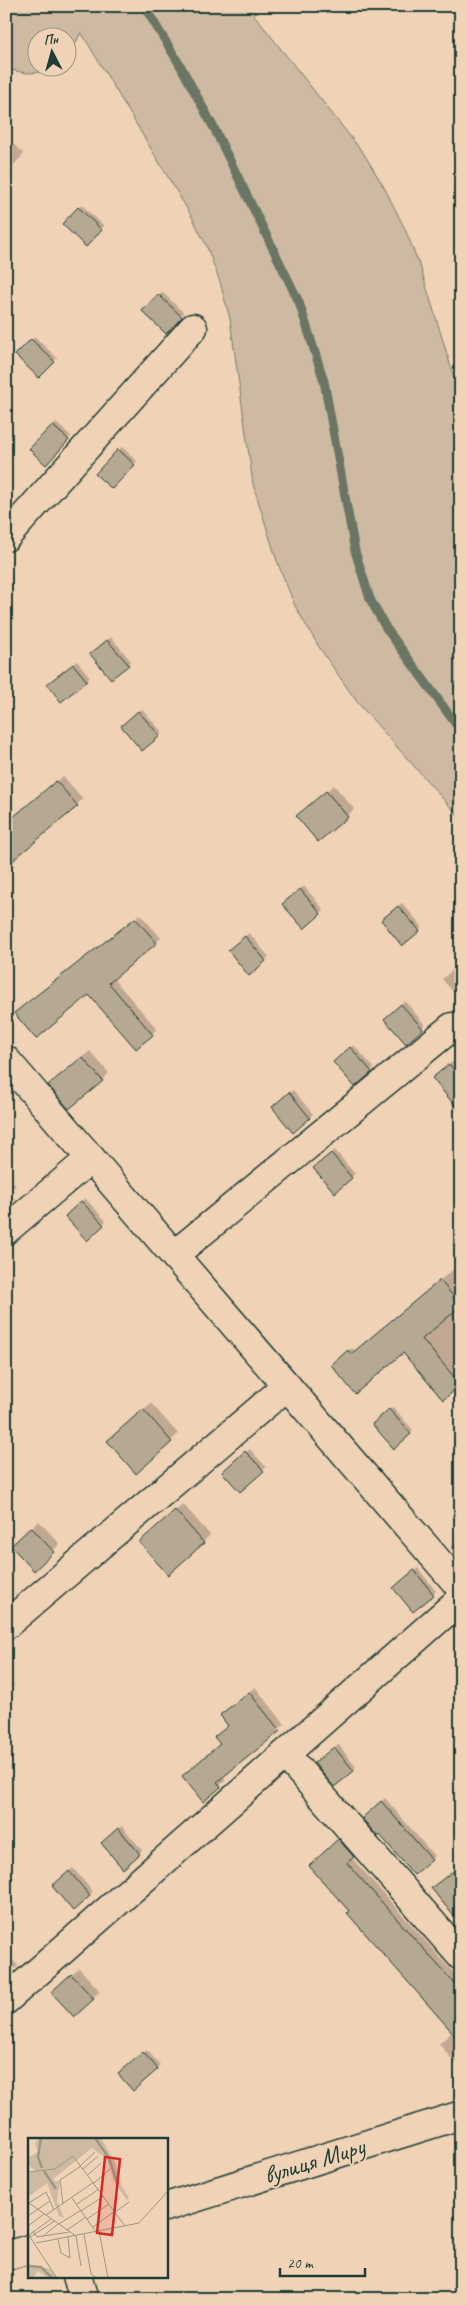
<svg xmlns="http://www.w3.org/2000/svg" width="467" height="2305" font-family="Caveat,sans-serif">
  <style>
    .green { fill: #cebaa2; stroke: #767c6b }
    .shadow { fill: #0003 }
    .lines { fill: none; stroke-linecap: round; stroke-linejoin: round }
    .stream { stroke: #6b7463; stroke-width: 9 }
    .building { fill: #b5a993; stroke: #1f3d34 }
    .minor-casing { stroke: #1f3d34; stroke-width: 31 }
    .minor { stroke: #f0d3b7; stroke-width: 28 }
    .labels { text-anchor: middle; dominant-baseline: central; stroke-width: 4; stroke-linejoin: round; paint-order: stroke }
    .street-label { font-size: 25px; fill: #1f3d34; stroke: #f0d3b7 }
    .inset-river { fill: none; stroke: #9d9883; stroke-width: 2.5 }
    .inset-road { fill: none; stroke: #9c9783; stroke-width: 1 }
    .view { fill: #d62828; fill-opacity: 0.15; stroke: #d62828; stroke-width: 2.5 }
    .inset-edge { fill: none; stroke: #1f3d34; stroke-width: 2.5 }
  </style>
  <rect width="100%" height="100%" fill="#f0d3b7"/>
  <filter id="ink" filterUnits="userSpaceOnUse"><feTurbulence type="fractalNoise" baseFrequency=".02" numOctaves="2"/><feDisplacementMap in="SourceGraphic" scale="10" xChannelSelector="R" yChannelSelector="G"/><feConvolveMatrix kernelMatrix="1 2 1 2 8 2 1 2 1" color-interpolation-filters="sRGB"/></filter>
  <g filter="url(#ink)">
    <path class="green" d="M6,6H247L364,154L385,189L405,229L421,269L461,400V819L357,702L319,647L295,606L277,561L253,484L230,319L220,282L207,247L192,217L81,32L74,47L68,54V38H38V68H50C36,76 20,73 6,68Z"/>
    <g class="shadow">
      <path d="M6,137L24,154L6,173Z"/>
      <path d="M82,205L104,226L86,245L64,224Z"/>
      <path d="M162,292L184,313L166,332L144,311Z"/>
      <path d="M35,337L57,358L39,377L17,355Z"/>
      <path d="M56,423L71,436L46,463L31,449Z"/>
      <path d="M122,447L137,461L112,487L97,474Z"/>
      <path d="M111,637L131,661L111,678L95,651Z"/>
      <path d="M77,661L90,677L87,681H52Z"/>
      <path d="M142,709L162,732L159,735L126,722Z"/>
      <path d="M63,776L83,799L14,858L16,860L6,868V826Z"/>
      <path d="M334,785L354,809L347,816L305,809Z"/>
      <path d="M304,886L324,910L304,927L287,900Z"/>
      <path d="M402,903L422,926L419,930L386,917Z"/>
      <path d="M140,914L161,938L113,978L157,1029L136,1048L89,993L21,1009Z"/>
      <path d="M249,933L269,957L249,974L233,947Z"/>
      <path d="M461,963V1001L442,979Z"/>
      <path d="M405,1001L425,1025L422,1028L389,1015Z"/>
      <path d="M354,1045L374,1068L371,1071L338,1058Z"/>
      <path d="M90,1051L109,1073L102,1080L57,1078Z"/>
      <path d="M453,1061L461,1070V1096L437,1075Z"/>
      <path d="M293,1090L313,1114L293,1131L277,1104Z"/>
      <path d="M335,1150L355,1174L351,1177L318,1165Z"/>
      <path d="M6,1175L16,1185L6,1194Z"/>
      <path d="M85,1198L106,1221L87,1239L66,1216Z"/>
      <path d="M461,1263V1383L443,1398L403,1351L336,1362L352,1348L355,1351Z"/>
      <path d="M151,1403L178,1434L136,1473L115,1434Z"/>
      <path d="M393,1407L413,1430L410,1433L377,1420Z"/>
      <path d="M250,1449L266,1467L241,1490L224,1472Z"/>
      <path d="M183,1504L210,1535L203,1542L148,1535Z"/>
      <path d="M39,1521L60,1544L53,1551L19,1539Z"/>
      <path d="M461,1537V1560L450,1548Z"/>
      <path d="M418,1568L436,1591L433,1594L398,1584Z"/>
      <path d="M6,1676L14,1685L6,1692Z"/>
      <path d="M255,1687L285,1724L222,1776L226,1780L203,1800L221,1743L216,1737L229,1725L221,1715Z"/>
      <path d="M338,1744L356,1767L353,1770L319,1760Z"/>
      <path d="M385,1798L434,1856L431,1859L381,1833L363,1818Z"/>
      <path d="M122,1826L142,1850L139,1853L106,1840Z"/>
      <path d="M344,1835L358,1852L352,1858L461,1981V2061L456,2064L439,2044L453,2031L315,1861Z"/>
      <path d="M73,1868L93,1892L73,1909L57,1882Z"/>
      <path d="M6,1952L18,1966L6,1977Z"/>
      <path d="M79,1968L100,1991L74,2016L60,1986Z"/>
      <path d="M147,2050L160,2065L157,2068L123,2071Z"/>
    </g>
    <g class="lines">
      <path class="stream" d="M144,6L180,65L214,128L299,302L324,381L355,551L370,599L386,628L461,731"/>
    </g>
    <g class="building">
      <path d="M78,207L102,230L86,247L62,224Z"/>
      <path d="M158,294L182,317L166,334L142,311Z"/>
      <path d="M31,339L55,362L39,378L15,355Z"/>
      <path d="M52,425L69,440L46,465L29,449Z"/>
      <path d="M118,449L135,465L112,489L95,474Z"/>
      <path d="M107,640L129,665L111,679L90,654Z"/>
      <path d="M73,664L87,681L61,702L47,684Z"/>
      <path d="M138,711L160,736L142,751L121,726Z"/>
      <path d="M56,781L78,806L6,866V823Z"/>
      <path d="M326,791L348,817L318,842L296,816Z"/>
      <path d="M300,889L321,914L304,929L282,904Z"/>
      <path d="M398,906L420,931L402,946L381,920Z"/>
      <path d="M135,918L157,943L109,983L153,1035L136,1049L89,995L36,1039L14,1013Z"/>
      <path d="M245,936L266,961L249,976L228,950Z"/>
      <path d="M401,1004L423,1029L406,1044L384,1019Z"/>
      <path d="M350,1047L372,1072L355,1087L333,1062Z"/>
      <path d="M82,1057L103,1081L69,1109L48,1085Z"/>
      <path d="M449,1064L461,1077V1113L432,1078Z"/>
      <path d="M289,1092L310,1118L293,1133L272,1107Z"/>
      <path d="M331,1153L352,1178L335,1193L313,1168Z"/>
      <path d="M81,1201L104,1225L87,1241L65,1216Z"/>
      <path d="M440,1280L461,1306L422,1339L461,1385L443,1400L403,1353L355,1394L331,1365L348,1350L351,1354Z"/>
      <path d="M143,1409L172,1442L136,1474L107,1441Z"/>
      <path d="M389,1409L411,1434L394,1449L372,1424Z"/>
      <path d="M245,1451L264,1471L240,1492L222,1472Z"/>
      <path d="M175,1510L204,1543L168,1575L139,1542Z"/>
      <path d="M31,1527L54,1552L34,1571L11,1546Z"/>
      <path d="M414,1570L434,1595L413,1612L393,1588Z"/>
      <path d="M249,1692L280,1731L217,1782L221,1787L203,1802L182,1776L220,1744L214,1737L228,1726L220,1715Z"/>
      <path d="M334,1747L354,1771L334,1787L314,1763Z"/>
      <path d="M381,1801L432,1860L414,1875L380,1835L378,1837L362,1818Z"/>
      <path d="M118,1828L140,1854L123,1869L101,1843Z"/>
      <path d="M338,1839L354,1857L347,1863L461,1991V2042L347,1913L349,1911L309,1866Z"/>
      <path d="M461,1865V1925L431,1888Z"/>
      <path d="M69,1871L90,1896L73,1911L52,1886Z"/>
      <path d="M71,1974L94,1999L74,2017L51,1992Z"/>
      <path d="M143,2052L158,2069L133,2091L118,2074Z"/>
    </g>
    <g class="lines">
      <defs>
        <g id="minor">
          <path d="M6,537L193,328"/>
          <path d="M6,1060L461,1588"/>
          <path d="M6,1230L91,1158"/>
          <path d="M174,1255L452,1027"/>
          <path d="M6,1625L287,1386"/>
          <path d="M285,1754L461,1956"/>
          <path d="M6,2000L461,1599"/>
          <path d="M166,2207L461,2115"/>
          <path d="M6,2256L29,2249"/>
          <path d="M77,2276L84,2299"/>
        </g>
      </defs>
      <use href="#minor" class="minor-casing"/>
      <use href="#minor" class="minor"/>
    </g>
  </g>
  <g class="labels">
    <g class="street-label">
      <text transform="translate(314 2161) rotate(-17)">вулиця Миру</text>
    </g>
  </g>
  <g transform="translate(28 2138)">
    <rect width="140" height="140" fill="#f0d3b7"/>
    <path d="M10,0H73L88,26L93,47L101,60L99,62L86,44L79,21L64,10L25,41L28,44L32,42L29,63L36,80L31,78L19,45L0,59V35L7,33L0,26V20L10,14L7,6ZM0,126L22,131L29,140H20L10,133L5,140H0Z" fill="#cebaa2"/>
    <path class="inset-river" d="M13,0L10,19L14,30M67,0L81,20L90,47M16,33L28,51M0,128L13,129L24,140"/>
    <path class="inset-road" d="M52,28L67,14M55,31L70,18M0,34L27,31L45,18L97,88M60,37L73,25M66,45L82,31M44,60L68,94M35,66L32,42L53,28M49,66L71,51M26,72L18,54L1,65L48,98L53,128M53,73L76,58M87,74L101,64M18,77L66,44M0,78L22,63M59,81L81,66M31,86L53,72M0,88L16,76M65,89L87,73M39,92L58,79M5,93L9,99L41,94M71,93L80,140M0,96L29,140M56,96L63,136L69,140M1,97L23,81M15,98L30,86M2,99L27,83M30,101L33,115L42,120L40,99M8,105L111,85L140,53"/>
    <path class="view" d="M77,19L92,21L84,97L69,95Z"/>
    <rect width="140" height="140" class="inset-edge"/>
  </g>
  <rect width="467" height="2305" fill="none" stroke="#f0d3b7" stroke-width="25"/>
  <rect x="12" y="12" width="442" height="2280" fill="none" stroke="#1f3d34" stroke-width="2" filter="url(#ink)"/>
  <g transform="translate(52 52) rotate(354)"><circle r="24" fill="#f0d3b7" stroke="#9c9783"/>
  <path d="M0-4L9 19L0 12L-9 19Z" fill="#1f3d34"/>
  <text y="-8" font-size="14" font-weight="bold" text-anchor="middle" fill="#1f3d34">Пн</text>
  </g>
  <path d="M280 2268v8h85v-8" fill="none" stroke="#1f3d34" stroke-width="2.5"/>
  <text x="287" y="2268" font-size="15" fill="#1f3d34" stroke="#f0d3b7" stroke-width="4" paint-order="stroke">20 m</text>
</svg>
